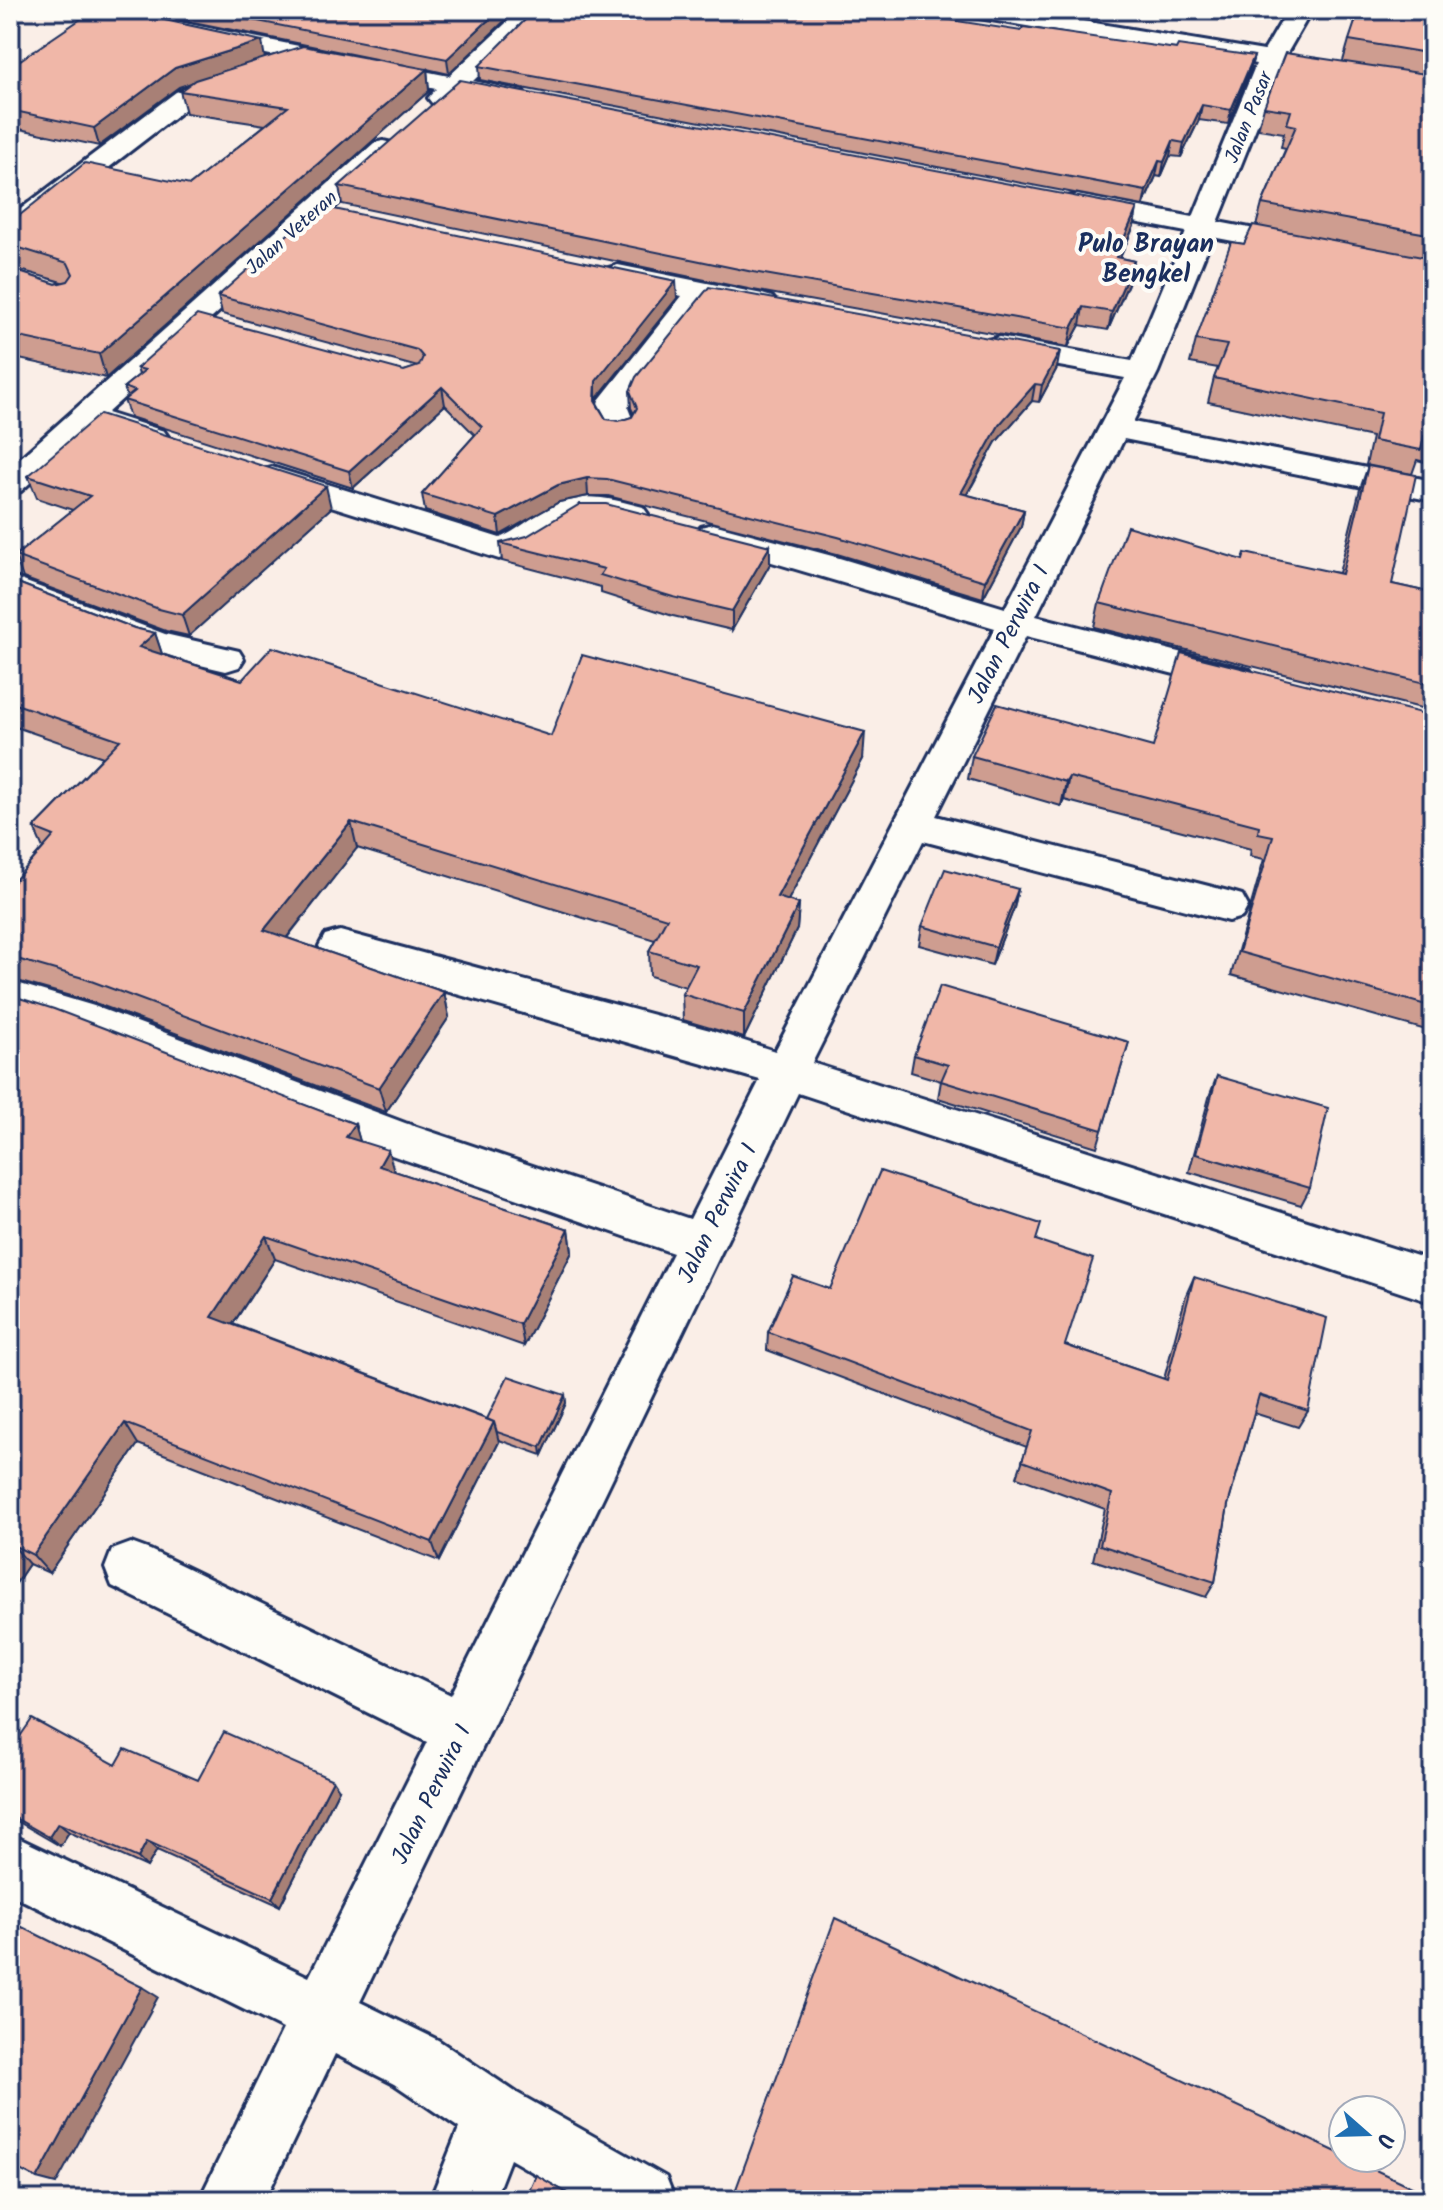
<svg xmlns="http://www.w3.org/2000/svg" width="1443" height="2210" viewBox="0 0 1443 2210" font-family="Kalam,sans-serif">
  <rect width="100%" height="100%" fill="#faeee7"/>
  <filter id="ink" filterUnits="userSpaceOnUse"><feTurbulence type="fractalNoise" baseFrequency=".0125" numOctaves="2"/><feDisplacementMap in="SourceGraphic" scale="16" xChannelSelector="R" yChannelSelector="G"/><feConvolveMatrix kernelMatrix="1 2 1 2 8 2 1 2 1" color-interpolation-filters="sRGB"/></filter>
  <g filter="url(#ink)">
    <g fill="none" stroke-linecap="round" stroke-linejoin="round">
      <defs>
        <g id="minor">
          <path d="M73 10H119L449 76 520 10H546L473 81 523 91 527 96 523 101 514 104 460 93C451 103 446 107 432 103L428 98 436 89 85 17 77 15Z"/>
          <path d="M961 10H1016L1264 51 1288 10H1312L1286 55 1295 57 1298 62 1295 67 1280 68 1218 222 1308 239 1318 241 1322 247 1318 253 1308 255 1212 237 1158 372 1133 422 1433 481V501L1124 439 1036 616 1250 670 1255 678 1250 686 1237 690 1026 636 936 816 1228 891 1242 895 1248 906 1242 917 1228 921 923 841 812 1063 1433 1261V1303L798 1093 360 2002 438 2040 517 2093 666 2177 675 2200H581L510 2159 494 2200H430L459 2128 394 2084 335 2054 265 2200H199L283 2029 10 1894V1834L309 1977 427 1742 112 1586 105 1568 112 1550 131 1543 150 1550 451 1695 673 1253 374 1149 67 1031 10 1013V981L94 1006 405 1123 690 1219 760 1080 340 961 325 957 319 946 325 935 340 931 710 1030 775 1051 995 628 701 541 696 534 701 527 713 524 836 557 1005 608 1125 378 999 355 988 352 984 346 988 340 999 337 1132 361 1186 232 1077 211 1067 209 1063 203 1067 197 1077 195 1193 217 1256 64 973 17 965 15Z"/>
          <path d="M239 70 248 72 251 77 248 82 194 102 20 236 10 238V217L176 92Z"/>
          <path d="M383 141 392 143 396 149 392 155 107 413 164 431 169 438 164 445 153 447 91 428 21 491 10 494V467L374 143Z"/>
          <path d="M618 265 762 294 772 297 777 303 772 309 762 312 708 301 634 393 628 408 635 426 630 433 619 435 608 433C600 422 595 413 599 400L682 296 608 280 604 274 608 268Z"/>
          <path d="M272 467 500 538C518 530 532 517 549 507 580 490 611 499 643 507L648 514 643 521 631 524 600 517H582L534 548 499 559 261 484 256 477 261 470Z"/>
          <path d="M10 576 165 634 239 651 244 659 239 667 226 671 144 652 10 599Z"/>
        </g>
      </defs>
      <use href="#minor" stroke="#1b2f5e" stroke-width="6"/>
      <use href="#minor" fill="#fdfcf7" fill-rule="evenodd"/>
    </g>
    <g fill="#ce9d90" stroke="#1b2f5e" stroke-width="2">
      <path d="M134 10H516L449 74 427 69 429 91 106 378 10 357V269L56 284 62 282 10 267V245L190 185 265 125 186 113 180 91 191 83 179 87 99 146 10 127V67L265 58 405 65Z"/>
      <path d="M1433 10V464L1417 460 1412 474 1366 465 1372 437 1208 402 1214 378 1218 368 1190 363 1196 340 1244 244 1256 226 1262 204 1286 148 1281 147 1284 133 1258 129 1264 107 1343 61 1349 40Z"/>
      <path d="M1021 31 1176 49 1254 56 1250 70 1228 124 1199 120 1181 157 1170 156 1161 177 1156 176 1143 206 480 80 479 66Z"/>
      <path d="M339 186 1137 208 1134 226 1120 258 1134 261 1130 279 1108 330 1080 325 1068 347 753 290 342 204Z"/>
      <path d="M218 296 677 298 597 398V403L606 419 619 421 632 417 634 414 631 408 630 391 1057 368 1039 402 1032 401 996 442 967 495 1024 510 1021 527 983 598 837 554 608 496H588L559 502 500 535 425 511 422 494 475 435 445 405 353 488 130 417 124 400 127 397 124 387 139 375 137 368 404 371 418 367 222 314Z"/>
      <path d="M1368 466 1392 584 1433 593V711L1094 627 1099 603 1243 560 1339 573 1360 489Z"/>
      <path d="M28 476 331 508 189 636 166 631 23 578 15 556 73 510 37 498Z"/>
      <path d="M500 543 770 546V564L732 630 673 616 601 593V587L502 561Z"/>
      <path d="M10 580 134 628 155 633 162 654 242 680 551 736 863 759 788 900 799 904 797 929 744 1038 683 1020 682 994 686 987 650 976 649 951 655 940 357 848 287 938 444 992 449 1017 386 1112 95 1003 10 979V886L43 848 34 828 103 757 10 725Z"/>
      <path d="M1433 716V1032L1231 975 1264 859 1250 856 1251 849 1064 800 1061 806 968 779 972 756 1153 747Z"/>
      <path d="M1018 889 1014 908 992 965 919 945 922 926Z"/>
      <path d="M10 995 355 1124 360 1142 394 1171 569 1229 572 1252 524 1346 275 1259 233 1324 487 1419 565 1395 566 1403 542 1455 499 1440V1442L439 1561 138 1444 49 1573 29 1564 10 1592Z"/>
      <path d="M1129 1042 1097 1147 938 1098 941 1081 911 1072 914 1055Z"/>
      <path d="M1217 1076 1310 1188 1301 1205 1189 1172 1210 1094Z"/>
      <path d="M1036 1240 1065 1345 1164 1379 1186 1295 1194 1277 1308 1411 1298 1427 1254 1413 1228 1505 1215 1582 1206 1597 1093 1560 1105 1509 1017 1477 1027 1447 767 1350 768 1332 830 1289Z"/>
      <path d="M10 1751 116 1765 198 1780 339 1789 280 1906 157 1850 147 1867 69 1832 60 1846 10 1817Z"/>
    </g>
    <g fill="#a88076" stroke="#1b2f5e" stroke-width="2">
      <path d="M499 10H516L449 74 447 59Z"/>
      <path d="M262 41 265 59 179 87 99 146 94 128 175 68Z"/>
      <path d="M1254 56 1250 70 1228 124 1231 110Z"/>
      <path d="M427 69 429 91 106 378 99 354Z"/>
      <path d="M1202 105 1199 120 1181 157 1184 143Z"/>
      <path d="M1173 141 1170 156 1161 177 1164 162Z"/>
      <path d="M1159 161 1156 176 1143 206 1146 191Z"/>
      <path d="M1137 208 1134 226 1112 275 1116 257Z"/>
      <path d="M1134 261 1130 279 1108 330 1112 312Z"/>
      <path d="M676 281 677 298 597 398 596 418V381Z"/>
      <path d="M1083 307 1080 325 1068 347 1072 328Z"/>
      <path d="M1060 351 1057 368 1039 402 1042 385Z"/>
      <path d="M1035 384 1032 401 996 442 958 510 961 493 999 425Z"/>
      <path d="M442 387 445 405 353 488 349 471Z"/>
      <path d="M587 478 588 496 559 502 500 535 498 517 558 485Z"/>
      <path d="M326 486 331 508 189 636 182 615Z"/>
      <path d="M1024 510 1021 527 983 598 985 581Z"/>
      <path d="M770 546V564L732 630V611Z"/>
      <path d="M155 633 164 660 139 647Z"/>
      <path d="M865 732 863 759 776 923 777 897Z"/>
      <path d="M1069 777 1064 800 1061 806 1066 782Z"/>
      <path d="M351 822 357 848 272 956 264 930Z"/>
      <path d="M1018 889 1014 908 992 965 996 947Z"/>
      <path d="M799 904 797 929 744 1038V1013Z"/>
      <path d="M444 992 449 1017 386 1112 379 1088Z"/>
      <path d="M355 1124 362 1148 346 1137Z"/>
      <path d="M388 1150 395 1174 379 1166Z"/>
      <path d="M569 1229 572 1252 524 1346 520 1324Z"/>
      <path d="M266 1236 275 1259 223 1339 212 1317Z"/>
      <path d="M565 1395 566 1403 542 1455 541 1447Z"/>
      <path d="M494 1422 499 1442 439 1561 432 1542Z"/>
      <path d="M125 1423 138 1444 49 1573 33 1555Z"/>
      <path d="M13 1545 29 1564 10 1592V1550Z"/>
      <path d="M333 1780 339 1789 280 1906 272 1898Z"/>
      <path d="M58 1823 69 1832 60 1846 49 1837Z"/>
      <path d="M147 1841 157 1850 147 1867 138 1858Z"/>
      <path d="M142 1987 158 1997 56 2184 37 2179Z"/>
    </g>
    <g fill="#f0b7a8" stroke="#1b2f5e" stroke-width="2">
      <path d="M94 10H118L262 41 175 68 94 128 10 110V67Z"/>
      <path d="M202 10H499L447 59Z"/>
      <path d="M535 10H887L1021 31 1023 27 1176 49 1178 45 1254 56 1231 110 1202 105 1184 143 1173 141 1164 162 1159 161 1146 191 479 66Z"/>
      <path d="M1359 10H1433V54L1349 40Z"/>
      <path d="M303 46 427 69 99 354 10 335V269L56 284 68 281 73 274 68 263 10 245V223L85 163 190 185 288 107 180 91 195 80Z"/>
      <path d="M1285 53 1433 75V235L1262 204 1296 126 1287 124 1291 111 1264 107Z"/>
      <path d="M460 80 1137 208 1116 257 1134 261 1112 312 1083 307 1072 328 753 272 339 186Z"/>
      <path d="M320 206 676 281 596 381 595 401 606 419 619 421 632 417 637 408 630 391 636 377 709 287 1060 351 1042 385 1035 384 999 425 961 493 1024 510 985 581 838 537 607 479 587 478 558 485 498 517 422 494 482 427 442 387 349 471 124 400 135 391 124 387 145 370 137 368 197 315 404 371 419 366 423 357 417 350 218 296Z"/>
      <path d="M1253 225 1433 259V438L1424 436 1421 450 1374 441 1380 413 1214 378 1227 345 1196 340 1231 242 1244 244Z"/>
      <path d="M100 414 326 486 182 615 159 609 15 556 90 496 28 476Z"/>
      <path d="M1368 466 1416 475 1392 584 1433 593V685L1099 603 1127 526 1243 560 1245 553 1342 574Z"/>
      <path d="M580 504H606L770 546 732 611 673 597 600 575 604 569 500 543 527 536Z"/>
      <path d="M10 580 134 628 155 633 139 647 242 680 272 647 551 736 582 655 865 732 777 897 799 904 744 1013 682 994 697 965 649 951 667 918 351 822 264 930 444 992 379 1088 83 978 10 957V886L54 836 34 828 120 740 10 702Z"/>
      <path d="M1181 653 1433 716V1007L1239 952 1273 836 1258 833 1259 826 1069 777 1066 782 972 756 997 704 1153 747Z"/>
      <path d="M945 869 1018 889 996 947 922 926Z"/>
      <path d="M940 986 1129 1042 1102 1130 941 1081 948 1065 914 1055Z"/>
      <path d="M10 995 54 1009 355 1124 346 1137 388 1150 379 1166 569 1229 520 1324 266 1236 212 1317 494 1422 432 1542 125 1423 33 1555 13 1545 10 1550Z"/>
      <path d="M1217 1076 1328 1108 1310 1188 1196 1154Z"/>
      <path d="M880 1171 1041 1224 1036 1240 1093 1259 1065 1345 1167 1380 1194 1277 1327 1318 1308 1411 1259 1395 1228 1505 1215 1582 1100 1545 1112 1494 1022 1461 1032 1431 768 1332 793 1276 830 1289Z"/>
      <path d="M508 1376 565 1395 541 1447 497 1432 494 1422 487 1419Z"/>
      <path d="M32 1719 116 1765 125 1749 198 1780 224 1732 333 1780 272 1898 147 1841 138 1858 58 1823 49 1837 10 1815V1751Z"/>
      <path d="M835 1918 1343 2155V2158H1350L1433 2197V2200H732Z"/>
      <path d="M10 1921 142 1987 37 2179 10 2165Z"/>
      <path d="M536 2175 574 2197H589L594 2200H525Z"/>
    </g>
  </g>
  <g text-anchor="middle" stroke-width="8" stroke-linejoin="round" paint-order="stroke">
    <g font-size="20" fill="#1b2f5e" stroke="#fdfcf7">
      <text transform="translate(1248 117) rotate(-68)" y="7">Jalan Pasar</text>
      <text transform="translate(291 232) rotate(-42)" y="7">Jalan Veteran</text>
    </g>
    <g font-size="24" fill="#1b2f5e" stroke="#fdfcf7">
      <text transform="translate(1008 634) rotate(-63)" y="8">Jalan Perwira I</text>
      <text transform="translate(717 1213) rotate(-64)" y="8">Jalan Perwira I</text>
      <text transform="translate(431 1794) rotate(-64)" y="8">Jalan Perwira I</text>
    </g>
    <g font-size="26" font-weight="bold" fill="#1b2f5e" stroke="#fdfcf7">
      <text x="1146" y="252">Pulo Brayan<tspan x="1146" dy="30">Bengkel</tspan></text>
    </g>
  </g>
  <rect width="1443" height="2210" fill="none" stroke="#fdfcf7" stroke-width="40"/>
  <rect x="20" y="20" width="1403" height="2170" fill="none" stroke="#1b2f5e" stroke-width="3" filter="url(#ink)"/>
  <g transform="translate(1367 2134) rotate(110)"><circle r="38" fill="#fdfcf7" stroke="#a3aaba" stroke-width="2"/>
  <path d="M0-6L14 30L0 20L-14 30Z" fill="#1f6fb2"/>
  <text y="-12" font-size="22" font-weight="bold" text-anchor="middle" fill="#1b2f5e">U</text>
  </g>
</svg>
